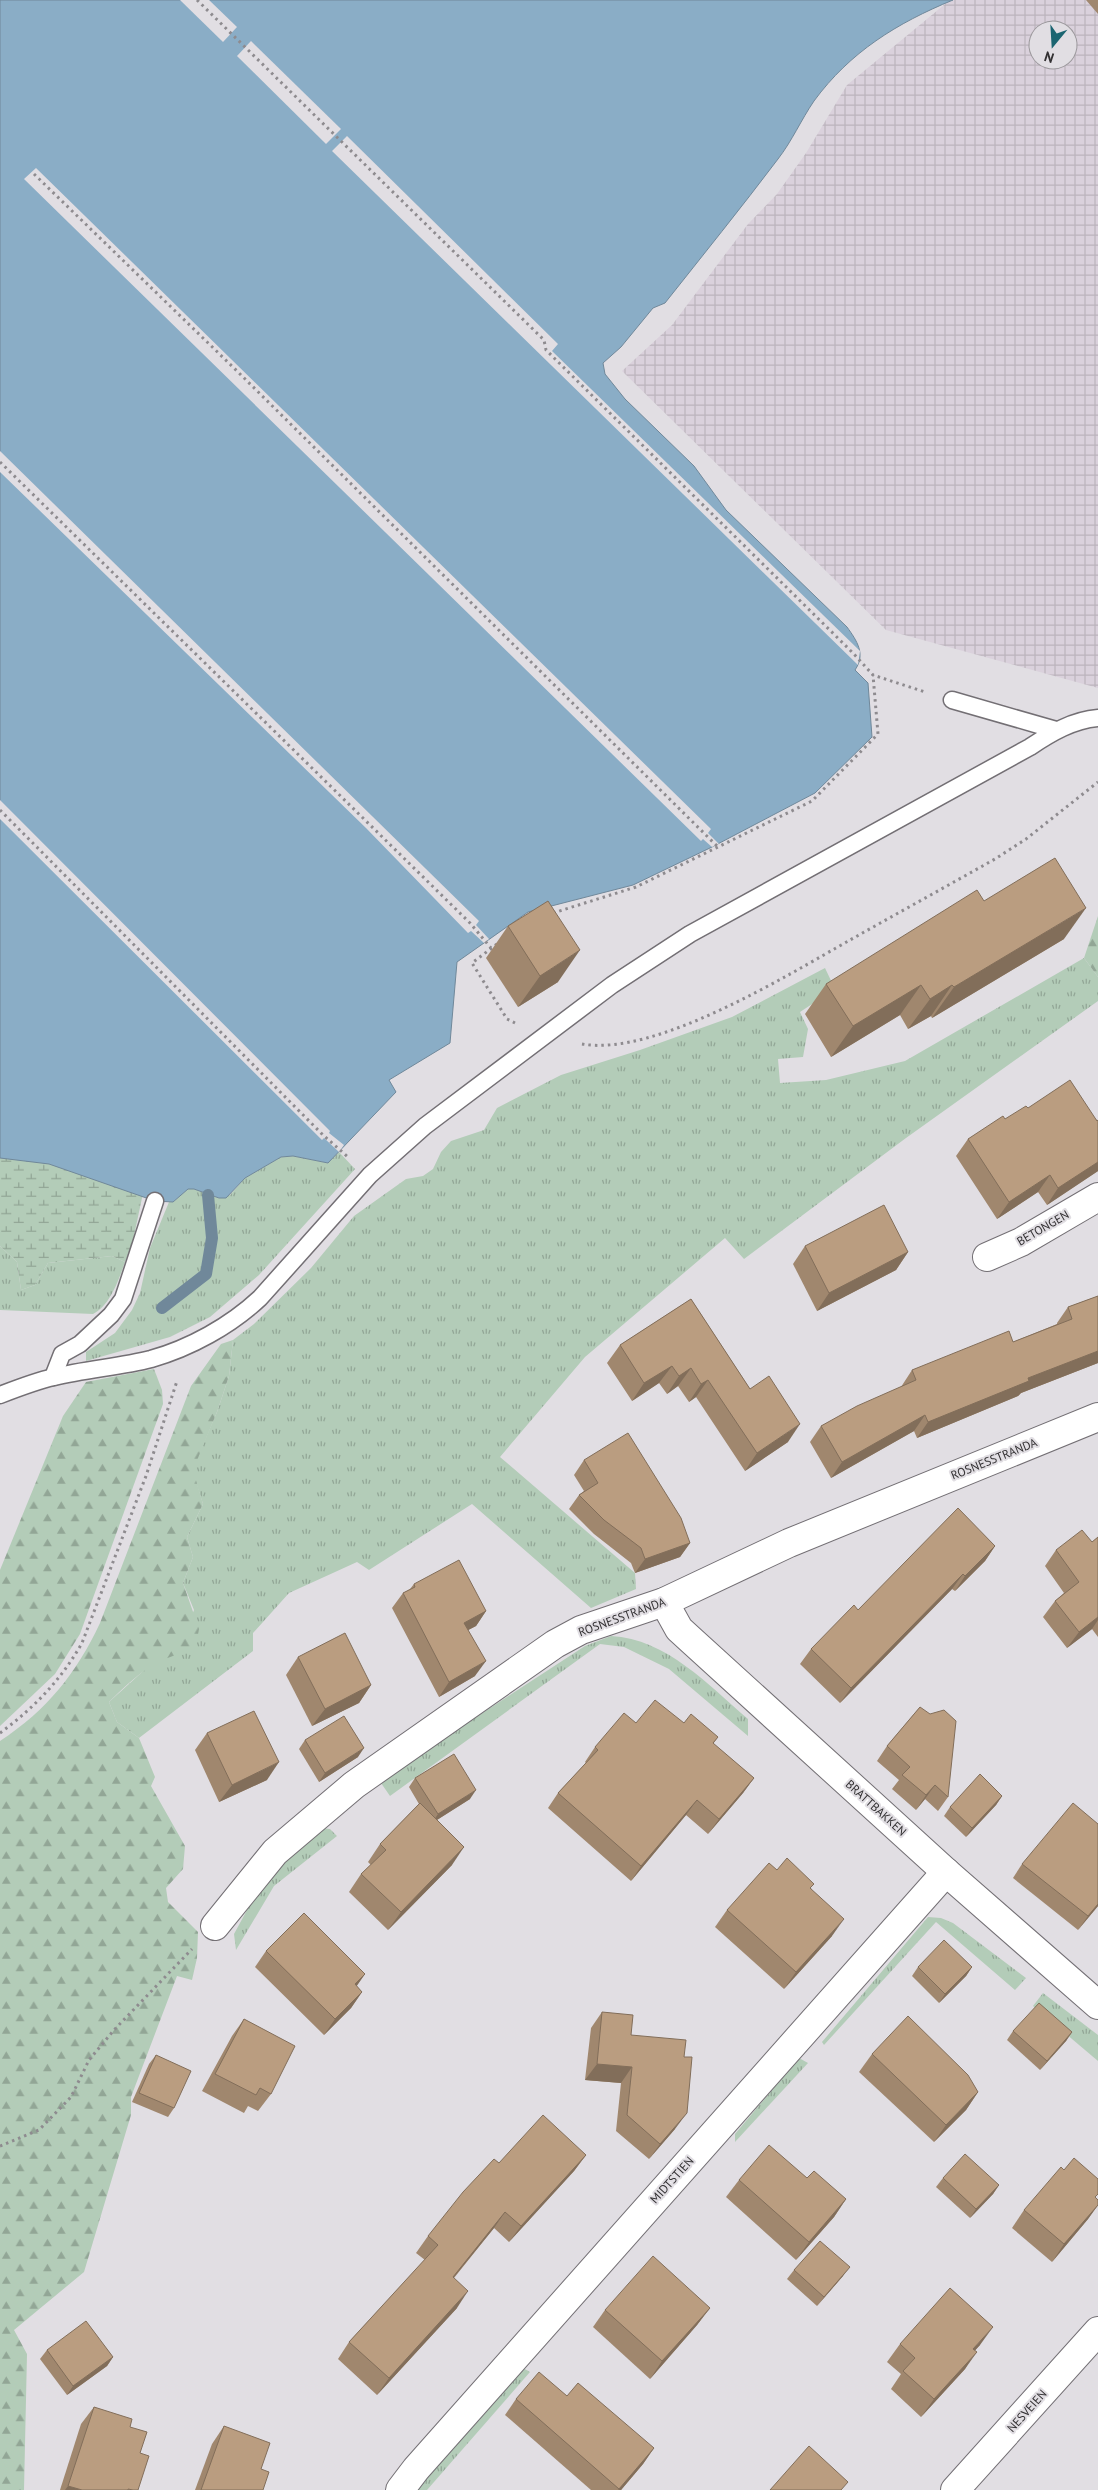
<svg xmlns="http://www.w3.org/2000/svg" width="1098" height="2490" viewBox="0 0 1098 2490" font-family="'PT Sans',sans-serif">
  <defs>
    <pattern id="industrial-grid" width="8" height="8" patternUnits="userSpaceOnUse" patternTransform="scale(1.25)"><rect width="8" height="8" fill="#dad1dc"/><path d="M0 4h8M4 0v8" fill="none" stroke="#bcb4bd"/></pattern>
    <pattern id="grass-tufts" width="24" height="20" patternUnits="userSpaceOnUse" patternTransform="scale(1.25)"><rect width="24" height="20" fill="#b3ccb8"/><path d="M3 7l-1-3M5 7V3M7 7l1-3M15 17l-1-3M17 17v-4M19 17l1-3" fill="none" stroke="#92a696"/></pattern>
    <pattern id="forest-firs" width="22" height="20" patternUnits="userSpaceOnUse" patternTransform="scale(1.25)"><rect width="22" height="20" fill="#b3ccb8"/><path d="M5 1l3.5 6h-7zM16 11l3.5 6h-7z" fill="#92a696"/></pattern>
    <pattern id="wetland-marsh" width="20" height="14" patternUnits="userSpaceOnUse" patternTransform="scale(1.25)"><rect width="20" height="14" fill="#b3ccb8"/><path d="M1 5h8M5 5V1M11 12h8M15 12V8" fill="none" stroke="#92a696"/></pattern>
  </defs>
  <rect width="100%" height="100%" fill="#e1dee3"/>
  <path fill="url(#industrial-grid)" fill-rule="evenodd" d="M950 0H1098V688L886 630 622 371 672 325 748 224 777 194 806 153 847 85ZM1038 30H1068V60H1038Z"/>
  <g fill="url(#grass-tufts)">
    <path d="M1084 958 1098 977V1001L906 1138 744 1259 725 1238 585 1357 500 1457 635 1573 636 1589 591 1608 472 1504 369 1570 357 1562 289 1593 253 1633V1651L139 1738 117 1722 109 1702 151 1664 177 1653 194 1610 183 1583 193 1557 187 1537 203 1504 192 1470 217 1412 229 1376 233 1340 254 1324 311 1268 354 1216 406 1179 423 1176 433 1169 441 1152 451 1141 484 1130 497 1108 561 1075 640 1050 732 1017 825 968 835 989 800 1012 808 1029 803 1057 778 1059 780 1083 826 1080 905 1061Z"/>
    <path d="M339 1152 355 1169 259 1275 210 1317 170 1337 86 1361V1352L115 1333 132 1310 140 1293 150 1248 169 1202H173L188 1189H194L219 1198 230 1195 245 1178 281 1157 293 1156 328 1163Z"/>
    <path d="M0 1246 17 1262 21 1290 35 1285 48 1263 112 1256 125 1262C119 1279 110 1306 93 1314L0 1310Z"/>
    <path d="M611 1636C667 1639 708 1685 748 1719V1736L669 1669 624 1647 600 1644 390 1796 381 1783 403 1765 585 1646Z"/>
    <path d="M321 1828 330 1829 337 1836 274 1886 236 1950 234 1934 259 1888 274 1870Z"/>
    <path d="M928 1917 941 1918 953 1923 1026 1978 1015 1990 936 1922 824 2045 822 2042Z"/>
    <path d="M1043 1993 1098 2035V2061L1033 2006Z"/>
    <path d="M799 2058 808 2063 735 2142V2134Z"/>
    <path d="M523 2368 530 2372 427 2490H416L457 2440Z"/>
  </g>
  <g fill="url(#forest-firs)">
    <path d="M1098 916V977L1084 958Z"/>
    <path d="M233 1340 229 1376 217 1412 193 1470 203 1504 187 1537 193 1557 183 1583 199 1629 195 1651C156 1656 136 1676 109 1702L117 1722 139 1738 155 1777 151 1786 185 1846 183 1869 166 1888 168 1902 198 1932 197 1958 192 1980 177 1976 131 2097V2115L84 2272 14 2330 27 2354 24 2490H0V1741C47 1710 76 1674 100 1623L191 1386 221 1344Z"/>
    <path d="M154 1369 162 1390 163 1404 80 1634 55 1674 0 1726V1570L63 1416 86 1382Z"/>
  </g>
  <path fill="url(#wetland-marsh)" d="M0 985 155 1174 142 1198 132 1245 125 1262 112 1256 48 1263 35 1285 21 1290 17 1262 0 1246Z"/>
  <path fill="#8aadc6" stroke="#70889a" d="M0 0H953C897 23 850 52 814 101 801 120 792 141 778 159 741 208 703 255 665 303L653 308 621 347 603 363 605 374 625 399 694 466 726 510 847 627C857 641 866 654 855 670L868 683 872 737 815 793 712 847 633 885 528 912 457 962 450 1043 389 1080 396 1092 328 1163 293 1156 281 1157 245 1178 226 1198H219L194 1189H188L173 1202 155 1201 49 1164 0 1158Z"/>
  <g fill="#e1dee3">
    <path d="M180 0H209L237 27 223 42Z"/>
    <path d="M251 41 341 129 326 144 237 56Z"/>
    <path d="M347 136 558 344 552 351 860 651 858 665 332 151Z"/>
    <path d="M36 168 711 829 708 833 719 844 712 847 703 839 701 841 24 179Z"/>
    <path d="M0 451 479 921 476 925 489 939 484 943 471 931 468 933 366 828 0 472Z"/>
    <path d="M0 800 330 1131 329 1133 344 1145 339 1152 324 1138 322 1140 0 819Z"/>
  </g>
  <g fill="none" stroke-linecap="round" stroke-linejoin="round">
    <path stroke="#70889a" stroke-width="12" d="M162 1308 206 1274 212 1238 208 1195"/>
    <defs>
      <g id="service">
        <path d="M952 700 1056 730"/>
        <path d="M53 1377 62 1354 80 1344 111 1315 123 1299 155 1201"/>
        <path d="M0 1395C18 1388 36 1381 54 1377 86 1369 120 1367 151 1359 190 1348 230 1326 260 1298L370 1175 425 1126 612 985 690 934 1030 747C1051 733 1073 720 1098 718"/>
      </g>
      <g id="minor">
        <path d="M987 1257 1021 1242 1098 1197"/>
        <path d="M664 1602 679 1629 691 1640 946 1872 1098 2005"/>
        <path d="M215 1926 275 1852 354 1785 555 1644 581 1630 664 1602 789 1543 1098 1417"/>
        <path d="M400 2490 416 2469 946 1872"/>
      </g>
      <path id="secondary" d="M955 2490 1098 2331"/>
    </defs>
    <use href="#service" stroke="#736f74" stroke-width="19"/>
    <use href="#minor" stroke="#736f74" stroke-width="30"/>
    <use href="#secondary" stroke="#736f74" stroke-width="30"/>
    <g stroke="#8e8b8f" stroke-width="3" stroke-dasharray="2.5 4" stroke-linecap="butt">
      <path d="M197 0 544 340 546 350 853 653 873 675 925 692"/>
      <path d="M34 174 237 371 719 848"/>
      <path d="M0 462 470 923 491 948"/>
      <path d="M0 810 323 1135 348 1157"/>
      <path d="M553 913 636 887 812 801 878 734 873 675"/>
      <path d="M497 944 472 963 507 1019 515 1023"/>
      <path d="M582 1044C655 1057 786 976 850 940 898 913 947 886 995 859L1026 839 1098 782"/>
      <path d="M0 1733C34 1708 61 1680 82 1643L146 1476 177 1381"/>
      <path d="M0 2146 39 2130 71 2097 89 2060 114 2030 192 1949"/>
    </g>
    <use href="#service" stroke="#fff" stroke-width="16"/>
    <use href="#minor" stroke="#fff" stroke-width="28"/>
    <use href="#secondary" stroke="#fff" stroke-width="28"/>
  </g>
  <g fill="#a0876e">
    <path d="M1086 0H1098V14Z"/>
    <path d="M984 901 1064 939 932 1018 931 1016 908 1029 900 1015 831 1057 805 1014 826 984Z"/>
    <path d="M508 926 558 982 518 1007 486 958Z"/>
    <path d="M1028 1108 1098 1120V1171L1047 1205 1038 1192 997 1219 956 1156 968 1139Z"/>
    <path d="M805 1246 908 1252 896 1270 817 1311 793 1264Z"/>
    <path d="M1098 1296V1363L1021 1393 1018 1396 917 1438 914 1431 831 1478 810 1442 821 1426 901 1387 912 1370 1013 1342 1057 1324V1323L1068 1307Z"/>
    <path d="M691 1299 750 1389 788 1442 745 1471 696 1397 689 1402 678 1386 667 1394 659 1383 632 1401 607 1363 620 1345Z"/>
    <path d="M584 1460 690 1543 680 1557 635 1573 631 1563 594 1534 569 1509 579 1495 584 1491 574 1475Z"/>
    <path d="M1098 1537V1637L1092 1629 1067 1648 1043 1617 1055 1601 1064 1593 1045 1566 1056 1550 1092 1542Z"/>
    <path d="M995 1546 985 1561 955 1591 952 1589 840 1703 800 1664 811 1649 858 1610Z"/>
    <path d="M414 1584 486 1611 476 1626 468 1630 475 1676 439 1697 392 1608 403 1593 410 1589Z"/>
    <path d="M298 1657 371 1685 359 1703 312 1726 286 1675Z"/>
    <path d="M920 1707 948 1797 938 1811 925 1799 916 1810 892 1789 899 1780 877 1761 887 1746Z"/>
    <path d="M636 1723H684L718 1737 713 1744 754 1778 743 1793 708 1834 686 1815 631 1881 548 1808 558 1793 586 1763 585 1762 595 1747Z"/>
    <path d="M207 1733 267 1780 219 1802 195 1750Z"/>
    <path d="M305 1740 358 1757 319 1782 299 1749Z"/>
    <path d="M415 1778 470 1799 437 1820 452 1865 388 1930 349 1892 361 1874 371 1865 368 1862 380 1844 419 1804 409 1787Z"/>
    <path d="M1002 1796 996 1805 966 1837 944 1816 950 1807Z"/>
    <path d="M1098 1824V1906L1078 1930 1013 1878 1022 1864Z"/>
    <path d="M777 1870 811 1888 832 1936 784 1989 715 1927 727 1910Z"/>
    <path d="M266 1951 365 1974 356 1986 362 1992 351 2008 324 2035 255 1967Z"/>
    <path d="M918 1967H972L966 1976 939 2003 912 1976Z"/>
    <path d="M602 2012 631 2035 675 2129 649 2159 616 2131 621 2083 585 2080 591 2028Z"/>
    <path d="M244 2019 271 2094 258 2111 248 2106 244 2113 202 2091 232 2036Z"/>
    <path d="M1013 2031 1072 2032 1066 2041 1040 2070 1007 2040Z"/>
    <path d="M872 2054 978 2092 966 2110 934 2142 859 2072Z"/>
    <path d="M156 2055 174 2108 168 2117 132 2102 149 2064Z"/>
    <path d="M586 2155 574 2171 509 2242 494 2228 454 2278 457 2308 377 2395 338 2359 349 2342 425 2260 416 2253 428 2236Z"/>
    <path d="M807 2178 846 2199 834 2217 796 2260 726 2197 739 2180Z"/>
    <path d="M943 2178 999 2185 993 2194 970 2218 936 2187Z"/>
    <path d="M1096 2198 1098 2200V2205L1088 2219 1052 2262 1012 2228 1024 2210Z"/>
    <path d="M794 2270 843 2276 817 2306 787 2279Z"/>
    <path d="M710 2308 697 2325 650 2379 593 2327 605 2310Z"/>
    <path d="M900 2344 980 2345 975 2350 965 2369 921 2417 891 2389 901 2374 887 2362Z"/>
    <path d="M47 2350 113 2357 107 2366 67 2395 40 2359Z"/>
    <path d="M567 2396 654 2448 643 2464 621 2490H591L505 2415 516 2399Z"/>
    <path d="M94 2407 130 2427 140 2453 138 2490H60L81 2424Z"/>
    <path d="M224 2426 261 2469 263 2490H195L212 2444Z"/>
  </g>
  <g fill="#826e5a">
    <path d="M1086 908 1064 939 932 1018 954 987Z"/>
    <path d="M580 950 558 982 518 1007 540 976Z"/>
    <path d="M921 985 900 1015 831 1057 853 1026Z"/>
    <path d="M952 985 931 1016 908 1029 930 999Z"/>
    <path d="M1098 1162V1171L1047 1205 1058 1188Z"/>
    <path d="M1050 1175 1038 1192 997 1219 1009 1202Z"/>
    <path d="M908 1252 896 1270 817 1311 829 1293Z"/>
    <path d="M1098 1351V1363L1021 1393 1018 1396 917 1438 928 1422 1028 1378Z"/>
    <path d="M672 1366 659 1383 632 1401 644 1383Z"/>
    <path d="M691 1368 678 1386 667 1394 679 1376Z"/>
    <path d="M708 1380 696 1397 689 1402 701 1384Z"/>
    <path d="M925 1415 914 1431 831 1478 842 1462Z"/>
    <path d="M800 1424 788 1442 745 1471 757 1453Z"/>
    <path d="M690 1543 680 1557 635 1573 645 1559Z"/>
    <path d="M995 1546 985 1561 955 1591 965 1576Z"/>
    <path d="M963 1574 952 1589 840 1703 851 1688Z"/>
    <path d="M486 1611 476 1626 453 1638 464 1623Z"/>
    <path d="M1098 1617V1620L1092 1629 1067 1648 1079 1632Z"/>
    <path d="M486 1661 475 1676 439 1697 449 1682Z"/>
    <path d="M371 1685 359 1703 312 1726 325 1709Z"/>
    <path d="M364 1748 358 1757 319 1782 325 1773Z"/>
    <path d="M279 1762 267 1780 219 1802 232 1785Z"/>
    <path d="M754 1778 743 1793 708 1834 719 1819Z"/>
    <path d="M935 1785 925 1799 916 1810 926 1795Z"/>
    <path d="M476 1790 470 1799 432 1823 438 1814Z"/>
    <path d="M1002 1796 996 1805 966 1837 972 1828Z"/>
    <path d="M697 1800 686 1815 631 1881 641 1866Z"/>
    <path d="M464 1847 452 1865 388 1930 401 1912Z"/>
    <path d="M1098 1904V1906L1078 1930 1088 1916Z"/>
    <path d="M844 1919 832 1936 784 1989 796 1972Z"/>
    <path d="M972 1967 966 1976 939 2003 945 1994Z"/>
    <path d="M365 1974 354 1990 355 1984Z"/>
    <path d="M362 1992 351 2008 324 2035 335 2019Z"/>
    <path d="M1072 2032 1066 2041 1040 2070 1047 2061Z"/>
    <path d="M597 2064 632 2067 621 2083 585 2080Z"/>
    <path d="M978 2092 966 2110 934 2142 946 2125Z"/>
    <path d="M687 2113 675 2129 649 2159 660 2144Z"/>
    <path d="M586 2155 574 2171 509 2242 521 2226Z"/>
    <path d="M999 2185 993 2194 970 2218 976 2209Z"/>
    <path d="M846 2199 834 2217 796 2260 809 2242Z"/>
    <path d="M1098 2205 1088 2219 1052 2262 1064 2244Z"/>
    <path d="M505 2212 494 2228 441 2293 453 2277Z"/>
    <path d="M850 2267 843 2276 817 2306 824 2297Z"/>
    <path d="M468 2291 457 2308 377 2395 389 2378Z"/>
    <path d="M710 2308 697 2325 650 2379 662 2361Z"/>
    <path d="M993 2327 980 2345 961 2366 973 2349Z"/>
    <path d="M977 2352 965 2369 921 2417 934 2399Z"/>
    <path d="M113 2357 107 2366 67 2395 73 2386Z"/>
    <path d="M654 2448 643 2464 621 2490H618Z"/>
    <path d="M68 2486 82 2490H65Z"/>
  </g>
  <g fill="#ba9d80" stroke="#826e5a">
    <path d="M1055 858 1086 908 954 987 952 985 930 999 921 985 853 1026 826 984 977 890 984 901Z"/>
    <path d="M548 901 580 950 540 976 508 926Z"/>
    <path d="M1070 1080 1097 1121 1098 1120V1162L1058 1188 1050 1175 1009 1202 968 1139 1003 1116 1005 1119 1026 1106 1028 1108Z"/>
    <path d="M884 1205 908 1252 829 1293 805 1246Z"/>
    <path d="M1098 1296V1351L1028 1378 1029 1381 928 1422 925 1415 842 1462 821 1426 857 1406 916 1380 912 1370 1009 1331 1013 1342 1072 1319 1068 1307Z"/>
    <path d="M691 1299 750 1389 769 1376 800 1424 757 1453 708 1380 701 1384 691 1368 679 1376 672 1366 644 1383 620 1345Z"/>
    <path d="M628 1433 681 1518 690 1543 645 1559 641 1548 604 1520 579 1495 598 1483 584 1460Z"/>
    <path d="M958 1508 995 1546 965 1576 963 1574 851 1688 811 1649 854 1605 858 1610Z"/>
    <path d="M1082 1530 1092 1542 1098 1537V1617L1079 1632 1055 1601 1079 1582 1056 1550Z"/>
    <path d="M459 1560 486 1611 464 1623 486 1661 449 1682 403 1593 415 1587 414 1584Z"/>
    <path d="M345 1633 371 1685 325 1709 298 1657Z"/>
    <path d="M655 1700 684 1723 691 1714 718 1737 713 1743 754 1778 719 1819 697 1800 641 1866 558 1793 598 1750 595 1747 624 1713 636 1723Z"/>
    <path d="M920 1707 930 1714 944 1710 956 1721 948 1797 935 1785 926 1795 902 1775 910 1767 887 1746Z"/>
    <path d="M254 1711 279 1762 232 1785 207 1733Z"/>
    <path d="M344 1716 364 1748 325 1773 305 1740Z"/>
    <path d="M454 1754 476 1790 438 1814 415 1778Z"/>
    <path d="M980 1774 1002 1796 972 1828 950 1807Z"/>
    <path d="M420 1803 464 1847 401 1912 361 1874 386 1850 380 1844Z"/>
    <path d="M1073 1803 1098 1824V1904L1088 1916 1022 1864Z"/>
    <path d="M787 1858 814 1884 810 1888 844 1919 796 1972 727 1910 769 1863 777 1870Z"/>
    <path d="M304 1913 365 1974 355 1984 362 1992 335 2019 266 1951Z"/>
    <path d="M944 1940 972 1967 945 1994 918 1967Z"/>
    <path d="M1039 2003 1072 2032 1047 2061 1013 2031Z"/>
    <path d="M602 2012 633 2015 631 2035 686 2040 684 2057H692L687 2113 660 2144 627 2115 632 2067 597 2064Z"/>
    <path d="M908 2016 968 2075 978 2092 946 2125 872 2054Z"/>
    <path d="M244 2019 295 2046 271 2094 260 2088 256 2095 215 2074Z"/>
    <path d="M156 2055 191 2071 174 2108 139 2093Z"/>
    <path d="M543 2115 586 2155 521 2226 505 2212 453 2277 468 2291 389 2378 349 2342 438 2245 428 2236 463 2192 494 2159 499 2163Z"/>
    <path d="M769 2145 807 2178 814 2171 846 2199 809 2242 739 2180Z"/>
    <path d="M965 2154 999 2185 976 2209 943 2178Z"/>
    <path d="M1074 2158 1098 2179V2194L1095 2197 1098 2200V2205L1064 2244 1024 2210 1061 2167 1064 2170Z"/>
    <path d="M820 2241 850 2267 824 2297 794 2270Z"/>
    <path d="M653 2256 710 2308 662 2361 605 2310Z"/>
    <path d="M950 2288 993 2327 973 2349 977 2352 934 2399 903 2371 915 2358 900 2344Z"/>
    <path d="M86 2321 113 2357 73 2386 47 2350Z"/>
    <path d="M539 2372 567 2396 578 2383 654 2448 619 2489 516 2399Z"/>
    <path d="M94 2407 132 2419 130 2427 147 2432 140 2453 149 2456 138 2490H133L128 2489V2490H82L68 2486Z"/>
    <path d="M224 2426 270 2443 261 2469 269 2472 263 2490H201Z"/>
    <path d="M809 2446 848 2482 841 2490H770Z"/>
  </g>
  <g text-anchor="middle" stroke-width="4" stroke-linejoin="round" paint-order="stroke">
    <g font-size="12" fill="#323032" stroke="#e1dee3">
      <text transform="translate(1043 1228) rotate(-30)" y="4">BETONGEN</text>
      <text transform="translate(994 1459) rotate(-22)" y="4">ROSNESSTRANDA</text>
      <text transform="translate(622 1617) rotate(-20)" y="4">ROSNESSTRANDA</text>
      <text transform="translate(876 1808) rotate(42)" y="4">BRATTBAKKEN</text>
      <text transform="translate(672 2180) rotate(-48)" y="4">MIDTSTIEN</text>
      <text transform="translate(1027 2411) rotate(-48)" y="4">NESVEIEN</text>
    </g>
  </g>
  <g transform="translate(1053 45) rotate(198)"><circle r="24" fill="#e1dee3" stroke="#9b989c"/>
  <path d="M0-4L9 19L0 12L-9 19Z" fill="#1b6571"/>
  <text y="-8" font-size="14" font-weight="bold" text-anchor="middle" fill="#323032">N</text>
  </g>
</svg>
